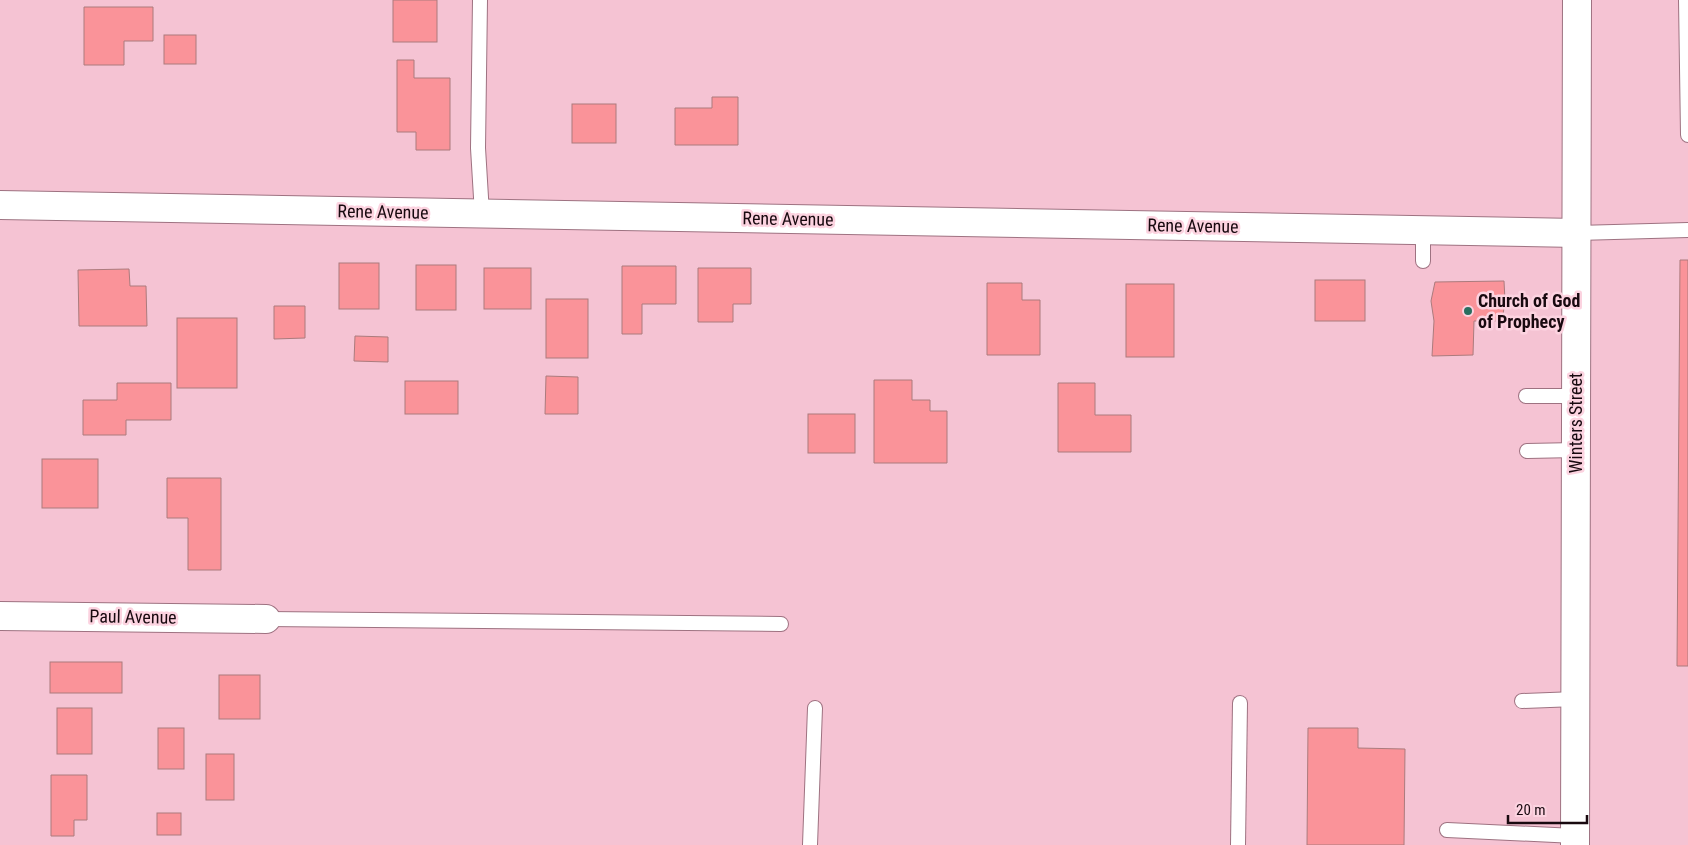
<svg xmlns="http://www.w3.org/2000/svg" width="1688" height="845" viewBox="0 0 1688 845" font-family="'Roboto Condensed',sans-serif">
  <rect width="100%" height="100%" fill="#f5c3d3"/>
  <g fill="#fa9399" stroke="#ab7b7d">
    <rect x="393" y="0" width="44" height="42"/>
    <path d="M84 7H153V41H124V65H84Z"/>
    <rect x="164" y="35" width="32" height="29"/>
    <path d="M397 60H414V78H450V150H416V132H397Z"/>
    <path d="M712 97H738V145H675V108H712Z"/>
    <rect x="572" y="104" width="44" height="39"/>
    <path d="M1680 260H1688V666H1677Z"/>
    <rect x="339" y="263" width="40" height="46"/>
    <rect x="416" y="265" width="40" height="45"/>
    <path d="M622 266H676V304H642V334H622Z"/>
    <rect x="484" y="268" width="47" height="41"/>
    <path d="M698 268H751V304H733V322H698Z"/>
    <path d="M129 269 130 286H146L147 326H79L78 270Z"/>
    <rect x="1315" y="280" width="50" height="41"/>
    <path d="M1504 281 1505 301 1502 321H1474L1473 355 1432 356 1434 321 1431 301 1435 282Z"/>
    <path d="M987 283H1022V300H1040V355H987Z"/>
    <rect x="1126" y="284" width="48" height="73"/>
    <rect x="546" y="299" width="42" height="59"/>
    <path d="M274 306H305V338L274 339Z"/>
    <rect x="177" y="318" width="60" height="70"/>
    <path d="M355 336 388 337V362L354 361Z"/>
    <path d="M546 376 578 377V414H545Z"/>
    <path d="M874 380H912V400H930V411H947V463H874Z"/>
    <rect x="405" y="381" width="53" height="33"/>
    <path d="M117 383H171V420H126V435H83V400H117Z"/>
    <path d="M1058 383H1095V415H1131V452H1058Z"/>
    <rect x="808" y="414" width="47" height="39"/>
    <rect x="42" y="459" width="56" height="49"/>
    <path d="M167 478H221V570H188V518H167Z"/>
    <rect x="50" y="662" width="72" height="31"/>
    <rect x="219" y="675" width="41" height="44"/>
    <rect x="57" y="708" width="35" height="46"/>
    <rect x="158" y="728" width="26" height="41"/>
    <path d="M1308 728H1358V748L1405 749 1404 845H1307Z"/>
    <rect x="206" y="754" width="28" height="46"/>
    <path d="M51 775H87V820H74V836H51Z"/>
    <rect x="157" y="813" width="24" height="22"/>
  </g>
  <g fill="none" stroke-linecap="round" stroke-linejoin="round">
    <defs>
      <g id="lane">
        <path d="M480 0 478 148 482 214"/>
        <path d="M1686 0 1688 135"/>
        <path d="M1423 230V261"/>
        <path d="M1577 233 1688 230"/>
        <path d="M1526 396H1576"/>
        <path d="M1527 451 1576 450"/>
        <path d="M266 619 781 624"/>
        <path d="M1522 701 1576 699"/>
        <path d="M1447 830 1575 836"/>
        <path d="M810 845 815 708"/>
        <path d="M1238 845 1240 703"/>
      </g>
      <g id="street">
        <path d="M0 205 1577 233"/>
        <path d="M0 616 266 619"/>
      </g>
      <path id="secondary" d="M1575 845 1577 0"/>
    </defs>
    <use href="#lane" stroke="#9e7281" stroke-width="16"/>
    <use href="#street" stroke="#9e7281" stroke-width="30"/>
    <use href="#secondary" stroke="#9e7281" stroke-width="30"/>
    <use href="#lane" stroke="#fff" stroke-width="14"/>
    <use href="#street" stroke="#fff" stroke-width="28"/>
    <use href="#secondary" stroke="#fff" stroke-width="28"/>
  </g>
  <circle fill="#2a6e5f" stroke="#fcd3e0" stroke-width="2" cx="1468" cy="311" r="5"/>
  <g text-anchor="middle" stroke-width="5" stroke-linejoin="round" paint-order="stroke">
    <g font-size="18" fill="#18090f" stroke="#fcd3e0">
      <text transform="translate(383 212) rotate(1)" y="6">Rene Avenue</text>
      <text transform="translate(788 219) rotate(1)" y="6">Rene Avenue</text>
      <text transform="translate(1193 226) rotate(1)" y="6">Rene Avenue</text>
      <text transform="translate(1576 423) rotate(-90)" y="6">Winters Street</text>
      <text transform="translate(133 617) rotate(1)" y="6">Paul Avenue</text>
    </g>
    <g font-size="18" font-weight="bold" fill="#18090f" stroke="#fcd3e0" text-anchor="start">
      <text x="1478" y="307">Church of God<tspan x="1478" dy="21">of Prophecy</tspan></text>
    </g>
  </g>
  <path d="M1508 815v8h79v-8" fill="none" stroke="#18090f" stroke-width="2.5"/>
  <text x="1516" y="815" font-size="15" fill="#18090f" stroke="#fcd3e0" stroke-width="4" paint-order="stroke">20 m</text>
</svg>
